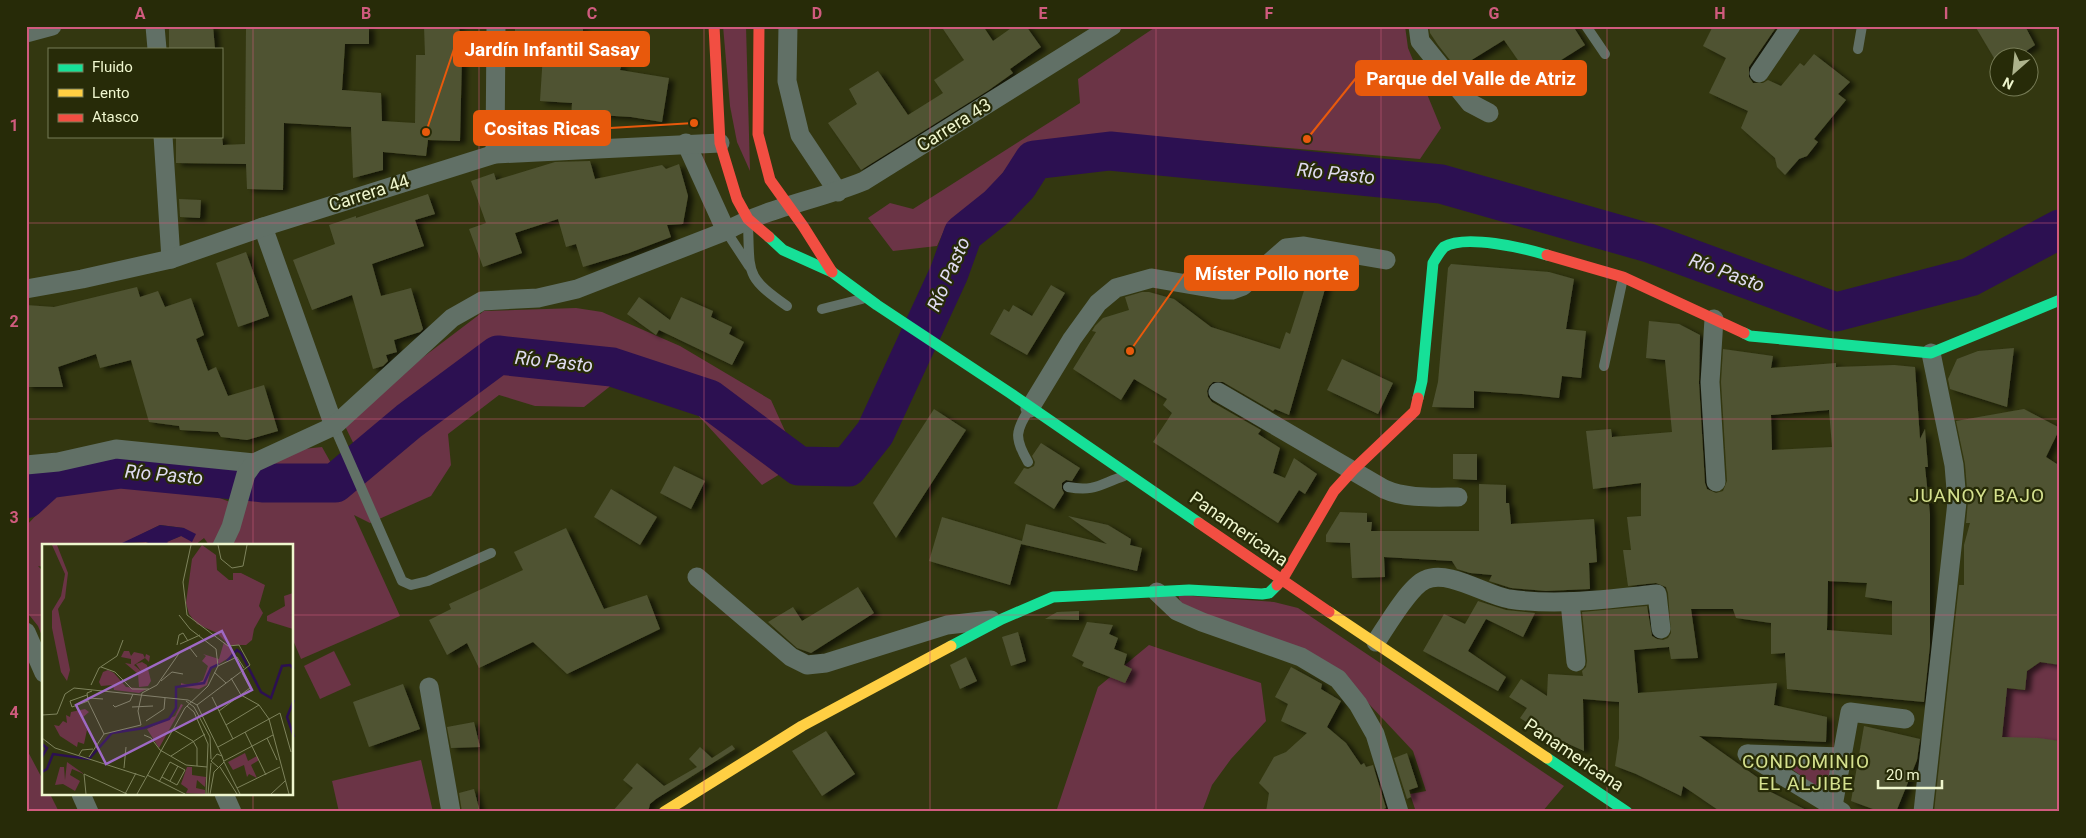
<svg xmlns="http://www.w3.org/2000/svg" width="2086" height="838" viewBox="0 0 2086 838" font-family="Roboto,sans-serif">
  <defs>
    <filter id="shadow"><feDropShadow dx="5.5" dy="3" stdDeviation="2.5" flood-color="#0009"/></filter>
  </defs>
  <rect width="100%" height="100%" fill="#333710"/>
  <g fill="#6b3446">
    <path d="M723 26H746L750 171 737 142 730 106Z"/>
    <path d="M1157 26H1405L1408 48 1441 128 1420 159 1106 133 1025 145 982 199 946 226 937 246 893 251 868 218 890 203 913 209 1080 103 1078 79Z"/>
    <path d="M576 308 602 312 680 346 771 400 790 442 780 474 762 485 695 412 662 397 613 384 584 407 535 406 499 395 448 434 451 465 431 496 370 523 354 515 400 616 301 659 293 640 292 546 209 545 204 538 195 545H170L166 542 181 536 184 528 160 525 124 543 146 542 154 545 44 546V567L38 566 44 572V641L38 626 26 611V526L59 491 84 483 127 480 197 489 240 506 251 468 294 450 322 447 336 472 361 459 344 424 389 383 484 311Z"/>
    <path d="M1178 595 1274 602 1298 608 1564 786 1542 812H1416L1410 794 1426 791 1413 751 1353 687 1183 609Z"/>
    <path d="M1149 645 1261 683 1266 721 1231 759 1212 785 1202 812H1056L1098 687Z"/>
    <path d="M334 651 351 685 320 699 304 666Z"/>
    <path d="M2040 662 2060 665V741L2002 738V731L1974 685 2024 690 2027 671Z"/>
    <path d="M26 748 44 782V794H50L59 812H26Z"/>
    <path d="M1795 759 1837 761 1831 797 1793 770Z"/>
    <path d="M421 760 433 812H339L332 781Z"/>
  </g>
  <path fill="#2c1051" d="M160 525 184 528 196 534 192 542 181 536 167 542 170 545H154L146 542 122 543Z"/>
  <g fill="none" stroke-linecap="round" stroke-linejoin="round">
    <path stroke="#2c1051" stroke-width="39" d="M26 499 48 479 121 469 264 483H335L409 421 498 355 612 367 709 399 799 466 848 467 875 433 949 273 963 234 998 206 1018 185 1034 160 1110 151 1441 184 1649 243 1836 312 1970 277 2060 229"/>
  </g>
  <g fill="#4f5332" fill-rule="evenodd" filter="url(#shadow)">
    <path d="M169 26H213L215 49H169Z"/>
    <path d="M246 26H369V44H345L342 90 381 93 382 121 415 123 416 55H425L424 26H459L462 56 460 141 428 140 426 156 383 152V170L353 178 351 127 284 123 283 190 247 189 246 164 176 163V136H222L223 145 245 144Z"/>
    <path d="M941 26H983L993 41 1014 26H1026L1041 47 1010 69 1013 73 989 90 861 170 828 123 857 104 849 89 878 71 908 115 943 93 934 80 964 60Z"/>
    <path d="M1429 26H1573L1585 45 1531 79 1504 40 1457 69 1438 45 1430 33Z"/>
    <path d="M1713 26H1777L1749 67V77L1753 83H1763L1768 80 1781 86 1800 63 1804 66 1814 54 1850 82 1838 94 1846 100 1814 139 1818 142 1807 156 1799 159 1785 175 1777 167 1775 158 1741 128 1748 111 1709 93 1726 58 1703 46Z"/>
    <path d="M1975 26H2025L2035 45 2016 58H1994Z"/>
    <path d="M515 27H583V62L622 64 620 70 669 78 662 122 631 117 598 115 597 121 571 120 572 103 540 101 543 54H515Z"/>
    <path d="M590 161 595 179 662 165 666 169 679 164 688 196 683 224 667 225 671 237 629 253 583 267 576 244 566 247 558 219 515 233 522 253 483 267 469 229 486 223 471 181 494 173 496 180 555 162Z"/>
    <path d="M428 194 435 214 415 220 424 246 372 264 381 296 411 288 423 329 420 332 394 340 397 352 386 355 388 361 383 366 373 369 352 295 312 310 293 260 335 244 329 225 356 216V218Z"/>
    <path d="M179 199 201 200 200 218 180 217Z"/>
    <path d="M246 252 269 316 238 327 216 263Z"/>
    <path d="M1451 264 1549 272 1574 279 1566 329 1586 331 1581 378 1562 376 1559 398 1522 394 1474 391V408L1432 407 1438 382 1448 268Z"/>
    <path d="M1311 269 1329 275 1289 415 1275 409 1273 411 1223 382H1213L1209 386 1207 391 1208 397 1212 402 1261 430 1258 434 1280 448 1273 473 1285 478 1294 458 1317 474 1305 494 1299 490 1278 523 1153 442 1172 413 1163 405 1167 399 1134 379 1121 400 1073 369 1096 332 1092 331 1095 326 1103 318 1129 310 1125 297 1142 292H1149L1174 299 1211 327 1280 349 1286 332 1290 334Z"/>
    <path d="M1051 285 1065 293 1027 355 990 334 1004 309 1009 312 1013 305 1032 316Z"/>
    <path d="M137 287 140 297 158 291 165 307 191 298 204 335 196 339 208 371 216 367 228 396 264 385 278 431 247 440 221 437 218 432 180 430 179 426 149 422 131 360 100 368 96 354 58 367 63 387H26V305L54 307Z"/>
    <path d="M639 297 670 320 681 297 713 311 711 317 732 327 729 334 744 342 732 365 659 330 656 335 627 314Z"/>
    <path d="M1649 321 1679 324 1700 335 1699 383 1705 483 1707 489 1716 493 1723 491 1727 481 1721 382 1723 349 1773 356 1771 368 1836 363V367L1894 365 1915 367 1920 439 1925 429 1928 467H1925L1930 514V645L1924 702 1787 689 1785 653 1771 654V623L1736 618 1733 609H1691L1698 658 1671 659 1669 647 1634 650 1638 693 1777 683 1774 705 1827 717 1826 742 1699 736 1771 787 1769 791 1810 812H1721L1683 786 1681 796 1636 774 1615 766 1619 738V702L1583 699 1584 751 1553 737 1552 739 1520 718 1527 708 1509 697 1521 679 1547 696 1548 674 1583 676 1582 671 1586 667 1587 661 1582 612 1647 606 1652 636 1657 639 1663 640 1668 638 1671 633 1668 593 1666 587 1656 583 1628 586 1623 550H1631L1627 517 1641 516V483L1593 489 1586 431 1611 429 1612 437 1672 432 1665 360 1646 358ZM1829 410 1832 447 1772 450 1771 415ZM1828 581 1867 583 1865 597 1892 601V635L1827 630Z"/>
    <path d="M2014 348 2007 407 1950 389 1948 379 1957 359 1978 351Z"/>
    <path d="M1342 359 1393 383 1378 414 1327 390Z"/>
    <path d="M934 409 966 430 896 538 873 503Z"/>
    <path d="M2024 409 2060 428 2046 457 2060 466V665L2040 662 2027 671 2025 690 2007 688 2002 737 2038 738 2060 741V812H1934L1959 585H1964V545L1970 523H1966L1968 501 1965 464 1956 421Z"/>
    <path d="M1041 443 1080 468 1072 481 1066 480 1062 483V489L1064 493 1054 509 1014 483 1024 468 1028 469 1034 466 1035 462 1032 456Z"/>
    <path d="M1453 454H1477V480L1453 479Z"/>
    <path d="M674 466 705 481 691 509 660 493Z"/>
    <path d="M1479 484 1506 485V503H1509L1511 524 1594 519 1597 562 1589 563 1590 589 1546 591 1511 588 1489 581 1492 575 1470 573 1457 569 1452 561 1384 557 1385 577 1352 578 1350 543 1326 542V535L1340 512 1367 513V522H1372L1371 531H1479Z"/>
    <path d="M611 489 657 517 640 545 594 517Z"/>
    <path d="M1068 516 1108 525 1131 539 1130 545 1142 548 1137 571 1021 544 1010 585 929 561 942 517 1022 541 1026 524 1107 544Z"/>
    <path d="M566 528 604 609 647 595 660 629 567 674 533 642 479 668 467 643 447 655 429 620 451 609 449 604 523 570 514 552Z"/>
    <path d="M858 587 874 613 811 653 797 648 768 622 793 607 802 621Z"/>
    <path d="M1478 601 1506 610 1535 613 1523 637 1486 619 1468 651 1506 677 1498 691 1423 651 1444 614 1465 624Z"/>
    <path d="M1079 611V620L1045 619 1057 612Z"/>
    <path d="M1087 622 1113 625 1109 634 1118 638 1114 649 1127 654 1124 665 1132 669 1125 683 1082 666 1084 662 1072 656Z"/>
    <path d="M1018 632 1026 661 1011 666 1002 637Z"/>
    <path d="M966 657 977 681 960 689 950 665Z"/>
    <path d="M1291 667 1322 684 1321 689 1341 701 1327 727 1346 743 1361 765 1364 763 1366 767 1373 765 1386 808 1377 812H1266L1269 793 1259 783 1274 757 1286 752 1307 733 1281 721 1288 704 1275 697Z"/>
    <path d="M403 684 420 729 369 747 353 702Z"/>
    <path d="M474 722 480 747 451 748 447 727Z"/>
    <path d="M1864 726 1920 739 1917 760 1896 812H1881L1851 801Z"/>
    <path d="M826 731 855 774 822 796 792 751Z"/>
    <path d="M732 745 735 749 656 799 650 804 648 812H612L633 788 623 780 637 763 664 786 697 767 689 759 700 747 712 758Z"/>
    <path d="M1407 753 1418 787 1409 790 1411 797 1407 799 1394 758Z"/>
    <path d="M474 789 480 812H462L459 793Z"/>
  </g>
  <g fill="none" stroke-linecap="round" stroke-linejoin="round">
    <g stroke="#617066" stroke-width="10">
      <path d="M1586 26 1605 54"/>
      <path d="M1858 49 1862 26"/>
      <path d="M748 225C750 275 745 276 787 306"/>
      <path d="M726 231 749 266"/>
      <path d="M822 309 862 299"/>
      <path d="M1604 366 1623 278"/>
      <path d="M334 426 402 581 411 585 428 581 491 553"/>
      <path d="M1028 462C1014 438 1015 431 1030 408"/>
      <path d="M1068 487C1095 492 1100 484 1124 476"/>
    </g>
    <g stroke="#617066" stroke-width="19">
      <path d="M155 26 157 49"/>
      <path d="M788 26 787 81 800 135 838 192"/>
      <path d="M1418 26 1420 41 1470 103 1489 113"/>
      <path d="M26 33 52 26"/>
      <path d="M1759 73 1791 26"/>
      <path d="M163 136 171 259"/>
      <path d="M686 143 726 231"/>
      <path d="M495 154 496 26"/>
      <path d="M263 227 334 426"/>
      <path d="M26 289 82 279 171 259 263 227 495 154 720 143"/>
      <path d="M1714 319 1710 382 1716 482"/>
      <path d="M1218 392 1384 489C1406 499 1434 497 1458 497"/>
      <path d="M1030 408 1072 339 1098 303 1116 288 1152 278 1222 290H1232L1243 286 1286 248 1304 246 1386 260"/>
      <path d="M26 465 58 462 116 449 254 463"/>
      <path d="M222 546 231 527 246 474 254 463 334 426 452 318 482 301 538 298 577 289 726 231C769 207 818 200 864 181L1112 26"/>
      <path d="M697 577 791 657 807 665 826 663 947 625 991 620"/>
      <path d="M1157 592 1177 611 1202 622 1301 657 1338 679 1358 704 1375 734 1399 812"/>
      <path d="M1570 602 1576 662"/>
      <path d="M26 632 44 673"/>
      <path d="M1376 642C1386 627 1409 587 1425 580 1448 569 1485 595 1509 599 1558 606 1608 599 1657 594L1661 629"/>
      <path d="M429 687 451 812"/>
      <path d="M1747 754 1842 812"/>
      <path d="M1748 754 1843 757"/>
      <path d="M81 794 89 812"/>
      <path d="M224 794 232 812"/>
      <path d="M1833 806 1850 712 1905 719"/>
      <path d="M1923 812 1957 502 1954 465 1931 353"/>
    </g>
    <g stroke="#16e098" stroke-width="11">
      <path d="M769 237 783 250 832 272 877 305 1010 393 1199 523"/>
      <path d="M1744 333 1750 336 1931 353 2060 300"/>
      <path d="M1418 398 1422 381 1433 263C1436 258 1440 251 1444 247 1465 234 1524 248 1547 255"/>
      <path d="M951 646 1002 619 1053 597 1189 590 1262 594 1269 593 1277 585"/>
      <path d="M1547 758 1627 812"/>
    </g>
    <g stroke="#ffcf43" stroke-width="11">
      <path d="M1329 612 1547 758"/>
      <path d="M664 812 802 726 951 646"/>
    </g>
    <g stroke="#f24e42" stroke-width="11">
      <path d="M714 26 720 143 737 199 748 219 769 237"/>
      <path d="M759 26 758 134 770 180 803 226 832 272"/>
      <path d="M1547 255 1623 277 1744 333"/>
      <path d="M1199 523 1329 612"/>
      <path d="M1277 585 1282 580 1334 491 1353 470 1415 411 1418 398"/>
    </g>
  </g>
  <path fill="none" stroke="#d05b7e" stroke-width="1" stroke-opacity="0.55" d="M253 26V546M479 26V812M704 26V812M930 26V812M1156 26V812M1381 26V812M1607 26V812M1833 26V812M26 223H2060M26 419H2060M26 615H44M292 615H2060M253 794V812"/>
  <g text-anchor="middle" stroke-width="4.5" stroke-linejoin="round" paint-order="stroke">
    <g font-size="18" fill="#eff6ce" stroke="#272b08">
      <text transform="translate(954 125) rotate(-32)" y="6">Carrera 43</text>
      <text transform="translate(369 193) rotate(-18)" y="6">Carrera 44</text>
      <text transform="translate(1239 529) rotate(35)" y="6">Panamericana</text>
      <text transform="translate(1574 755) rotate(34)" y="6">Panamericana</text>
    </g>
    <g font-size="19" font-style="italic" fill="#e0dcf2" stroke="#272b08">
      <text transform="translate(1336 173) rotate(6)" y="7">Río Pasto</text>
      <text transform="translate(1727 272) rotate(20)" y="7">Río Pasto</text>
      <text transform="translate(948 274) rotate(-66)" y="7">Río Pasto</text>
      <text transform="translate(554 361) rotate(6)" y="7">Río Pasto</text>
      <text transform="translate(164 474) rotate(5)" y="7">Río Pasto</text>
    </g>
    <g font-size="19" letter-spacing="1" fill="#d5e18e" stroke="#272b08">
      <text x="1977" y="502">JUANOY BAJO</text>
      <text x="1806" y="768">CONDOMINIO<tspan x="1806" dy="22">EL ALJIBE</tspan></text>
    </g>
  </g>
  <g transform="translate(42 544)">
    <rect width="251" height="251" fill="#333710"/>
    <path d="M10 1H15L26 29 23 54 16 65 28 126 25 137 19 128 10 84V67L19 52 23 30ZM160 1 174 11 175 26 187 36H191V29H199L223 41 217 62 221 69 212 85 210 96 204 101H187L175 89 155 80 147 70 144 59 150 15ZM251 49V85L225 77V72L243 62 242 52ZM182 98 191 107 188 113 169 125 165 141 157 145 139 143V139L150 142 161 136 166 122 160 117 164 112 161 110 177 115ZM82 107H87L89 112 92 108 101 110 103 114 104 110 108 112 107 118 103 114 92 121 99 127 94 120 100 118 105 121 109 137 106 142 97 143 96 130 83 119 89 120V112V115L79 113ZM66 126 72 129 84 143 105 145 97 149 72 146 71 141 59 142 57 138 61 128ZM139 160 141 161 117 204 105 185 133 172ZM43 165 47 168 40 174 45 186 42 200 36 198 35 203 18 192 12 181 17 182 21 177 25 179 24 171 28 173 29 168ZM203 209 206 217 215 212 217 216 209 221 215 234 207 230 205 233 202 221 191 226 186 218ZM25 218 42 230 30 225 28 231 38 237 33 247 21 240 13 241 18 223H22L23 236ZM145 223H150V231L164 233 163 243 155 236 154 244 163 246V250L144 249 146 245 139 240Z" fill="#6b3446"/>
    <path fill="none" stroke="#2c1051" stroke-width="2.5" d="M185 117 195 106 199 109 219 148 229 154 240 122 248 121 252 125M252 156 245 173 252 193M0 200 5 204 0 213M0 228 5 225 11 210 47 215 70 189 102 184 127 175 134 164V143L162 139 169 124 177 120"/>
    <path fill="none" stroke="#7e835c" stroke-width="1" d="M149 1 141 38 145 71 186 102 197 101 208 121 155 161M176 1 179 15 190 24 201 22 205 1M138 100 158 91M135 101 137 91 141 89 146 97M176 122 195 113 202 124M59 123 73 128 90 145H107M172 128 184 139M189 134 199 151M119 137 130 128 141 130M49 141 57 124 75 112 81 96M50 147 45 149 46 157 62 190M45 151 28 157 30 163 46 157M199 151 217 161 227 175 247 250M170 153 191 195M46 154 61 155M144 157 152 163 168 193 169 215M71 161 73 163 88 157 91 150M145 162 152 168 166 200 164 250M90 163 111 162M177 167 208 144 200 129M0 171 15 170 23 150 32 144 146 156 155 161 180 212M104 177 122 165 123 154M184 181 217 161M130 185 151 197 155 204V222M203 188 224 231M102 191 109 194 118 206 144 221 165 223M0 194 13 204 103 233M225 194 235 216M176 203 238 169 249 208M37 211 40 206 51 205M129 212 163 190M47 213 62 190 99 181 96 167 100 149 115 141 138 108 148 104 155 113M182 217 231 191M182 218 198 250M178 223 195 250M82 224 84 203M42 230 85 250M42 230 44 250M105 231 143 250M128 237 136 222M117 238 128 218 143 226 135 241 120 233M195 244 238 223M83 250 94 229M95 250 143 164 166 142 176 122 174 105 148 85 137 71M166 250 169 219M168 250 172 228 182 218 180 212 175 210 169 217 176 223M229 250 243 237"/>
    <path fill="#9e69c4" fill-opacity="0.15" stroke="#9e69c4" stroke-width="2.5" d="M180 87 210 146 64 220 34 161Z"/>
    <rect width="251" height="251" fill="none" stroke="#eff6ce" stroke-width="2.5"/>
  </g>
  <path fill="none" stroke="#e8590c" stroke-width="2" d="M426 132L454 49M1307 139L1356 78M694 123L610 128M1130 351L1185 273"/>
  <g fill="#e8590c" stroke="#272b08" stroke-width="2">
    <circle cx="426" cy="132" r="5"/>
    <circle cx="1307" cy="139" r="5"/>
    <circle cx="694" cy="123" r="5"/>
    <circle cx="1130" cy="351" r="5"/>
  </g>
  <g fill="#e8590c" stroke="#e8590c" stroke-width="2">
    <rect x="454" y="32" width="195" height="34" rx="5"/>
    <rect x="1356" y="61" width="230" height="34" rx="5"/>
    <rect x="474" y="111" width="136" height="34" rx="5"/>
    <rect x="1185" y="256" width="173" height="34" rx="5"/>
  </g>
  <g font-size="19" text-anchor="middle" font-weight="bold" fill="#fff">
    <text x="552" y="56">Jardín Infantil Sasay</text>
    <text x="1471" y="85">Parque del Valle de Atriz</text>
    <text x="542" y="135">Cositas Ricas</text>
    <text x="1272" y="280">Míster Pollo norte</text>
  </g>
  <rect width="2086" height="838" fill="none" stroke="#272b08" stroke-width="55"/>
  <rect x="48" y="48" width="175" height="90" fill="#272b08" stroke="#777c57"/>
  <rect x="58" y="64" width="25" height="8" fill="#16e098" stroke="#777c57"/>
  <text x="92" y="72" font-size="15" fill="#eff6ce">Fluido</text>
  <rect x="58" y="89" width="25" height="8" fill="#ffcf43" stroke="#777c57"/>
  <text x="92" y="98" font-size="15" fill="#eff6ce">Lento</text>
  <rect x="58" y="114" width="25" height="8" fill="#f24e42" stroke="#777c57"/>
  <text x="92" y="122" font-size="15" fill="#eff6ce">Atasco</text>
  <g transform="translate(2014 72) rotate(207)"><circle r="24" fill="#272b08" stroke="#777c57"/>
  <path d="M0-4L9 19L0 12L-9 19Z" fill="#adb38c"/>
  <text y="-8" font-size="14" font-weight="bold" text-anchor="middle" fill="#eff6ce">N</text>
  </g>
  <path d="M1878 780v8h64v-8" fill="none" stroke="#eff6ce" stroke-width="2.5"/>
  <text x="1886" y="780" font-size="15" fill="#eff6ce" stroke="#272b08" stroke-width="4" paint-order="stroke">20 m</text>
  <rect x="28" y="28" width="2030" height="782" fill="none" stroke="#d05b7e" stroke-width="2"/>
  <g font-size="16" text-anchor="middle" font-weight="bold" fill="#d05b7e">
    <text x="140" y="19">A</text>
    <text x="366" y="19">B</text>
    <text x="592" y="19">C</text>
    <text x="817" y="19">D</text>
    <text x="1043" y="19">E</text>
    <text x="1269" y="19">F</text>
    <text x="1494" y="19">G</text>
    <text x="1720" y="19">H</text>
    <text x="1946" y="19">I</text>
    <text x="14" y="131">1</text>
    <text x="14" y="327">2</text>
    <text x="14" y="523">3</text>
    <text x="14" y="718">4</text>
  </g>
</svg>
